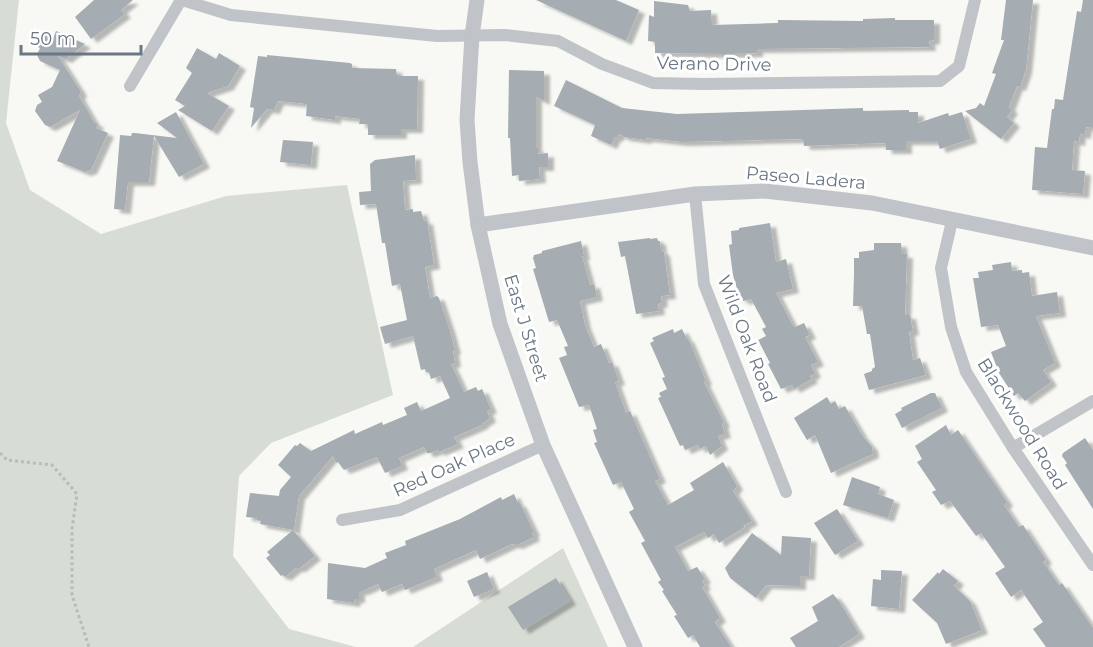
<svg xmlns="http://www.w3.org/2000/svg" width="1093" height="647" viewBox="0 0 1093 647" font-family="Montserrat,sans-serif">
  <defs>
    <filter id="shadow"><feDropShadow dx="6" dy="4" stdDeviation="1.5" flood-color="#0004"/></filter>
  </defs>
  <rect width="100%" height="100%" fill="#f8f8f5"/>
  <g fill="#d7dcd5">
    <path d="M0 0H19L6 123 30 190 101 234 226 196 347 185 393 395 271 443 239 476 233 556 289 629 356 647H0Z"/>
    <path d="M563 548 608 647H413Z"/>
  </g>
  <g fill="#a5acb2" filter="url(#shadow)">
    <path d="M94 0H133L121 10 125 14 91 39 75 17Z"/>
    <path d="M536 0H616L639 10 626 41Z"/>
    <path d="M1006 0H1033L1026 70 1020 87 1017 86 1009 107 1012 110 1007 117 1014 123 1001 139 965 111 976 108 980 103 984 106 996 74 992 73 1004 40H1001Z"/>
    <path d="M1083 0H1093V128L1086 127 1085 135 1080 134 1079 142 1074 141 1072 170 1085 171 1083 194 1032 190 1035 147 1047 148 1052 109H1054L1055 99 1063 100 1077 11 1081 12Z"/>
    <path d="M654 1 688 5 690 11 711 10 712 25 778 23V20L863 21V19L895 18V20H934V40L929 41 930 47 757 49V53L729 54 655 53V42L648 41 649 15 654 17Z"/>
    <path d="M56 31 85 44 66 59 58 56 81 92 79 96 94 122 98 124 96 128 108 133 91 170 85 172 57 161 80 110 50 127 45 125 35 111 37 105 42 102 38 95 52 87 60 70 40 61 37 55 40 48 38 47 45 35 53 39Z"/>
    <path d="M197 48 216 59 219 53 240 66 228 86 207 93 229 106 212 131 178 110 185 106 175 100 192 73 186 68Z"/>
    <path d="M267 55 350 63 352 64V68L396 69 397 76H418L417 129H401V135H368V124H359L360 119 335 116V120L306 116 307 104 278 101 274 110 267 109 251 128 254 108 250 107 258 56 267 57Z"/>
    <path d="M509 70 544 71V101L536 97V148H538V154L548 153V167H539L540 179 519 181V175L512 176 510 138H508Z"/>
    <path d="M566 80 622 108 677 114 863 108V111L909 110V112H918V123L948 113 949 116 962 112 971 139 940 149 937 141H906V150H886L885 143 804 146 803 139 682 142 646 138V140L624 137 619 134 617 138 615 137 611 145 591 136 595 125 554 106Z"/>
    <path d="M176 112 204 164 179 177 154 136 149 182H128L125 210 114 209 120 135 131 136 132 133H135L177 138 157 123Z"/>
    <path d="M283 140 313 142 311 165 280 162Z"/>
    <path d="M415 155 416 180 403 181 405 210 413 209V212L421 211 424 221 427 220 434 265 425 267 430 298 437 296 439 298 450 331 455 350 453 351 455 363 451 364 464 392 476 387 478 391 482 389 491 409 487 411 490 418 482 424V425L454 437 458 444 439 452 438 450 430 453H427L424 447 399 458 402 466 385 473 377 457 344 470 338 462 336 463 333 456 299 496 294 530 260 524 261 521 256 520 257 518 246 517 250 493 279 496 280 490 291 477 278 465 295 445 297 446 300 443 311 451 354 430 355 434 382 422 383 425 407 415 404 408 417 402 421 411 450 398 440 376 431 379 429 372H426L425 369 421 370 413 336 385 344 380 327 407 320 400 284 392 286 385 243H382L376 204 360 205 359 192 371 191 370 164 375 160Z"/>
    <path d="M770 223 776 262 786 259 793 289 776 293 792 324 795 327 804 323 810 335 805 337 818 362 811 365 815 374 810 376 812 379 794 389 792 385 781 389 768 364 770 363 758 340 766 336 762 329 766 327 751 299 743 301V298L740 299 733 275 729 245 732 244 731 231 739 230V228Z"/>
    <path d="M650 238V239L657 238 658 241H660L661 250 664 252 670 295 661 296 662 303 658 304 659 311 636 314 625 256 621 257 618 242Z"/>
    <path d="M581 241 584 256H582L590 285 594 284 597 297 580 301 585 325 594 347 601 344 609 363 612 362 619 381 615 382 626 413 630 411 660 479 655 481 668 505 694 490 690 483 723 462 737 486 733 491 752 521 743 526 745 527 719 543 714 534 708 538 704 532 675 547 688 571 697 567 705 579 702 581 705 586 702 587 720 618 715 622 731 647H700L693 635 688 638 674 616 677 615 662 591 664 590 658 582 661 580 641 543 645 541 629 512 634 509 621 482 613 485 594 443 597 442 593 430 597 429 589 405 579 407 559 358 567 355 564 347 568 346 557 320 549 322 533 269 536 268 533 258 534 255 542 253V251Z"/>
    <path d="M874 243H901L902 254H907L905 315H910L913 331 909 332 913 360 920 358 926 375 869 390 864 374 872 371V369L875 367 870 334H867L862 306H853L854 275V258H859V252L874 250Z"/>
    <path d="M1011 262 1012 271 1022 270V273L1029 272 1032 296 1057 292 1060 313 1036 316 1055 363 1043 370 1051 382 1025 401 1018 393 1014 396 999 373 991 352 1006 346 998 325 981 327 973 278H979L978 272 993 270 992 265Z"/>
    <path d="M673 329 674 333 682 329 687 339 688 338 706 381 704 382 724 423 722 424 725 434 718 436 722 446 710 455 706 446 699 449 698 445 685 450 683 445 680 446 658 398 661 397 659 393 667 389 662 378 665 377 650 343 654 341 652 338Z"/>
    <path d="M931 393H935L942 408 902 428 895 414 902 410 901 408Z"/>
    <path d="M827 397 831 404 835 401 839 409 845 406 862 435 872 447 873 454 831 473 815 435 807 440 794 418Z"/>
    <path d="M946 425 951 435 958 430 1007 502 1004 505 1019 527 1023 525 1046 560 1043 562 1059 585 1062 583 1093 628V647H1046L1033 629 1043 622 1021 590 1011 597 995 573 1005 567 981 533 976 536 950 501 941 505 932 492 936 490 917 462 922 459 915 446Z"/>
    <path d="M1085 438 1093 450V509L1065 465 1067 463 1062 456 1063 453Z"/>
    <path d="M852 477 880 487 878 494 894 500 888 518 843 505Z"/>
    <path d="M514 494 518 503H520L534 532 532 533 534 537 517 545 512 544 480 559 476 550 434 569 437 577 405 590 402 584 382 592 378 584 363 591H359V599H355L354 603 327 599 328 563 365 568 387 558 385 553 406 545 405 541 460 519 501 497 502 500Z"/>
    <path d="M837 509 858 541 835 555 814 523Z"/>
    <path d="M293 530 315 556 300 568H296L285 577 283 575 281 576 266 558 270 555 267 552Z"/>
    <path d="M752 533 781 555 782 536 811 538 809 576H800V586L766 585 756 598 730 578 725 568Z"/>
    <path d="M943 569 958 581 954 586 970 601 982 630 946 644 937 623 912 600 938 572 939 574Z"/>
    <path d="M881 570 902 571 899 609 871 606 873 579 881 580Z"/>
    <path d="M487 572 494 589 474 597 467 581Z"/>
    <path d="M556 578 570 601 523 630 508 607Z"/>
    <path d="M833 594 839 601 859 634 839 647H796L790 638 818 621 812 607Z"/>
  </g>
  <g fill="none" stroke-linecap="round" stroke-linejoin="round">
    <path stroke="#b8bbbe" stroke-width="3" stroke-dasharray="3 3" stroke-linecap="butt" d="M0 453 7 460 52 465 77 494 72 529V595L89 647"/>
    <g stroke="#c0c3c7" stroke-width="12">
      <path d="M182 0 231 15 437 36 505 35 558 41 602 64 653 83 704 84 940 81 959 66 975 0"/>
      <path d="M130 86 181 0"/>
      <path d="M695 194 704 284 786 492"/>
      <path d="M952 221 941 268 951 327 966 372 1013 448 1093 565"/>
      <path d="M1013 448 1093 401"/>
      <path d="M342 520 400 510 543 445"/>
    </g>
    <g stroke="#c0c3c7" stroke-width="15">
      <path d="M477 0 472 36 467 120 470 162 478 225 500 324 543 445 635 647"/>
      <path d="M478 225 695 194 765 191 872 203 1093 248"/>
    </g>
  </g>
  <g text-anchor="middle" stroke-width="6" stroke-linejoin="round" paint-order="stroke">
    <g font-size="18" fill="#6a7784" stroke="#fff">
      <text transform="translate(714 64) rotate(1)" y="6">Verano Drive</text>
      <text transform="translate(806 178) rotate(5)" y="6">Paseo Ladera</text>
      <text transform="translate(526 328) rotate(73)" y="6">East J Street</text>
      <text transform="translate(747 339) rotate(69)" y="6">Wild Oak Road</text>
      <text transform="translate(1022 424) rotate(58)" y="6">Blackwood Road</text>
      <text transform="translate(454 465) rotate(-24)" y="6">Red Oak Place</text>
    </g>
  </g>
  <path d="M21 45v9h120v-9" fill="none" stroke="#6a7784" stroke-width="3"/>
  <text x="30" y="45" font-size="18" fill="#6a7784" stroke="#ffffff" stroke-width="4.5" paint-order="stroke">50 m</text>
</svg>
